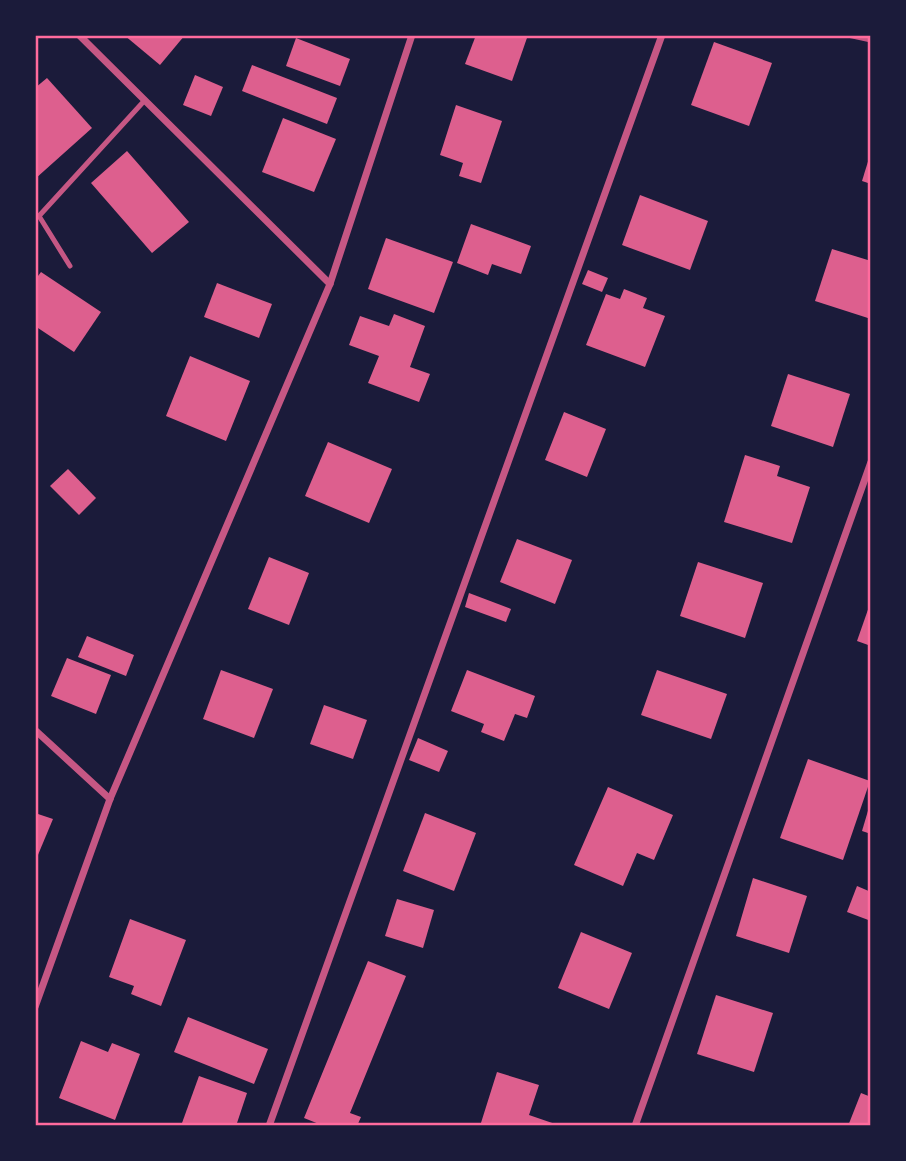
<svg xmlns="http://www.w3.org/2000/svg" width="906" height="1161" viewBox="0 0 906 1161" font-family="Overpass,sans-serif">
  <rect width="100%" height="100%" fill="#1b1b3a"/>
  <g fill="#dd5f8e">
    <path d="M124 35H185L160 65Z"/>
    <path d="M476 35H528L512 81 465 64Z"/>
    <path d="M296 38 350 59 340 86 286 66Z"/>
    <path d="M714 42 772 63 749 126 691 105Z"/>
    <path d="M252 65 337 98 327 124 242 91Z"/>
    <path d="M195 75 223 87 211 116 183 105Z"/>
    <path d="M47 78 92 128 35 179V88Z"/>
    <path d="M456 105 502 121 481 183 459 176 463 163 440 155Z"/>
    <path d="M283 118 336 139 314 192 262 172Z"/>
    <path d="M127 151 189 222 152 253 91 183Z"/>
    <path d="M870 155H871V184L862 181Z"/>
    <path d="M640 195 708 221 690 270 622 245Z"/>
    <path d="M471 224 531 246 521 274 492 264 488 275 457 263Z"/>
    <path d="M386 238 453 262 434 313 368 289Z"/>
    <path d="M832 249 871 261V319L815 301Z"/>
    <path d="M588 270 608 278 602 292 582 284Z"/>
    <path d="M41 272 101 312 74 352 35 326V280Z"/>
    <path d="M217 283 272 304 259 338 204 317Z"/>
    <path d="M624 289 647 298 643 308 665 316 645 367 586 345 606 294 620 299Z"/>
    <path d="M394 314 425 326 410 367 430 374 419 402 368 383 379 356 349 345 360 316 389 326Z"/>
    <path d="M190 356 250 381 226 441 166 416Z"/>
    <path d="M788 374 850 394 833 447 771 426Z"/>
    <path d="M564 412 606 429 587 477 545 460Z"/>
    <path d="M328 442 392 469 369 523 305 496Z"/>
    <path d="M745 455 780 466 777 476 810 487 792 543 724 522Z"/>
    <path d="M68 469 96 498 79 515 50 486Z"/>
    <path d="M517 539 572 560 555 604 500 582Z"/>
    <path d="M269 557 309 573 289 625 248 609Z"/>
    <path d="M698 562 763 583 745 638 680 616Z"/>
    <path d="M469 593 511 609 506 622 465 607Z"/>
    <path d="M871 601V646L857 641Z"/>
    <path d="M87 636 134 655 126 676 78 657Z"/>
    <path d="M67 658 111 675 96 714 51 696Z"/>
    <path d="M221 670 273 689 254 738 203 719Z"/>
    <path d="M467 670 535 696 527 718 515 714 504 741 481 732 484 724 451 711Z"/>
    <path d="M657 670 727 694 711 739 641 715Z"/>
    <path d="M324 705 367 720 353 759 310 744Z"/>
    <path d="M418 738 448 751 439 772 409 760Z"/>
    <path d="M808 759 870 781 843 860 780 838Z"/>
    <path d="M608 787 673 815 654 860 637 853 623 886 574 865Z"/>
    <path d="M870 804H871V834L862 831Z"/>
    <path d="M35 813 53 819 35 862Z"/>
    <path d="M425 813 476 833 454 891 403 871Z"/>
    <path d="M753 878 807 896 789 953 736 936Z"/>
    <path d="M857 886 871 892V921L847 912Z"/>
    <path d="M397 899 434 910 423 948 385 936Z"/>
    <path d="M130 919 186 940 161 1006 131 994 134 986 109 977Z"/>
    <path d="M581 932 632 953 609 1009 558 988Z"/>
    <path d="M368 961 406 976 350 1113 361 1117 357 1126H324L304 1118Z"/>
    <path d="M716 995 773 1013 754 1072 697 1054Z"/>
    <path d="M188 1017 268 1049 254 1084 174 1052Z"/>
    <path d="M81 1041 108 1052 112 1043 140 1054 115 1120 59 1098Z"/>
    <path d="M497 1072 539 1085 529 1115 561 1126H480Z"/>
    <path d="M199 1076 247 1093 236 1126H191L182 1123Z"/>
    <path d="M861 1093 871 1097V1126H848Z"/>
  </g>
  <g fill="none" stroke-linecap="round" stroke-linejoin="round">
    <g stroke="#c65784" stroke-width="5">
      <path d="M848 35 871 40"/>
      <path d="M70 266 39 216 145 100"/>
    </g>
    <g stroke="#c65784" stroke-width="7">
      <path d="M79 35 330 284"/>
      <path d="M35 730 110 799"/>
      <path d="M35 1007 110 799 330 284 412 35"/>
      <path d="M269 1126 662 35"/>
      <path d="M635 1126 871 462"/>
    </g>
  </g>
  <rect width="906" height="1161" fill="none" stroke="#1b1b3a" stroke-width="74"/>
  <rect x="37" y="37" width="832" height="1087" fill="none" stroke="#ff6b9d" stroke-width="2.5"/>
</svg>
